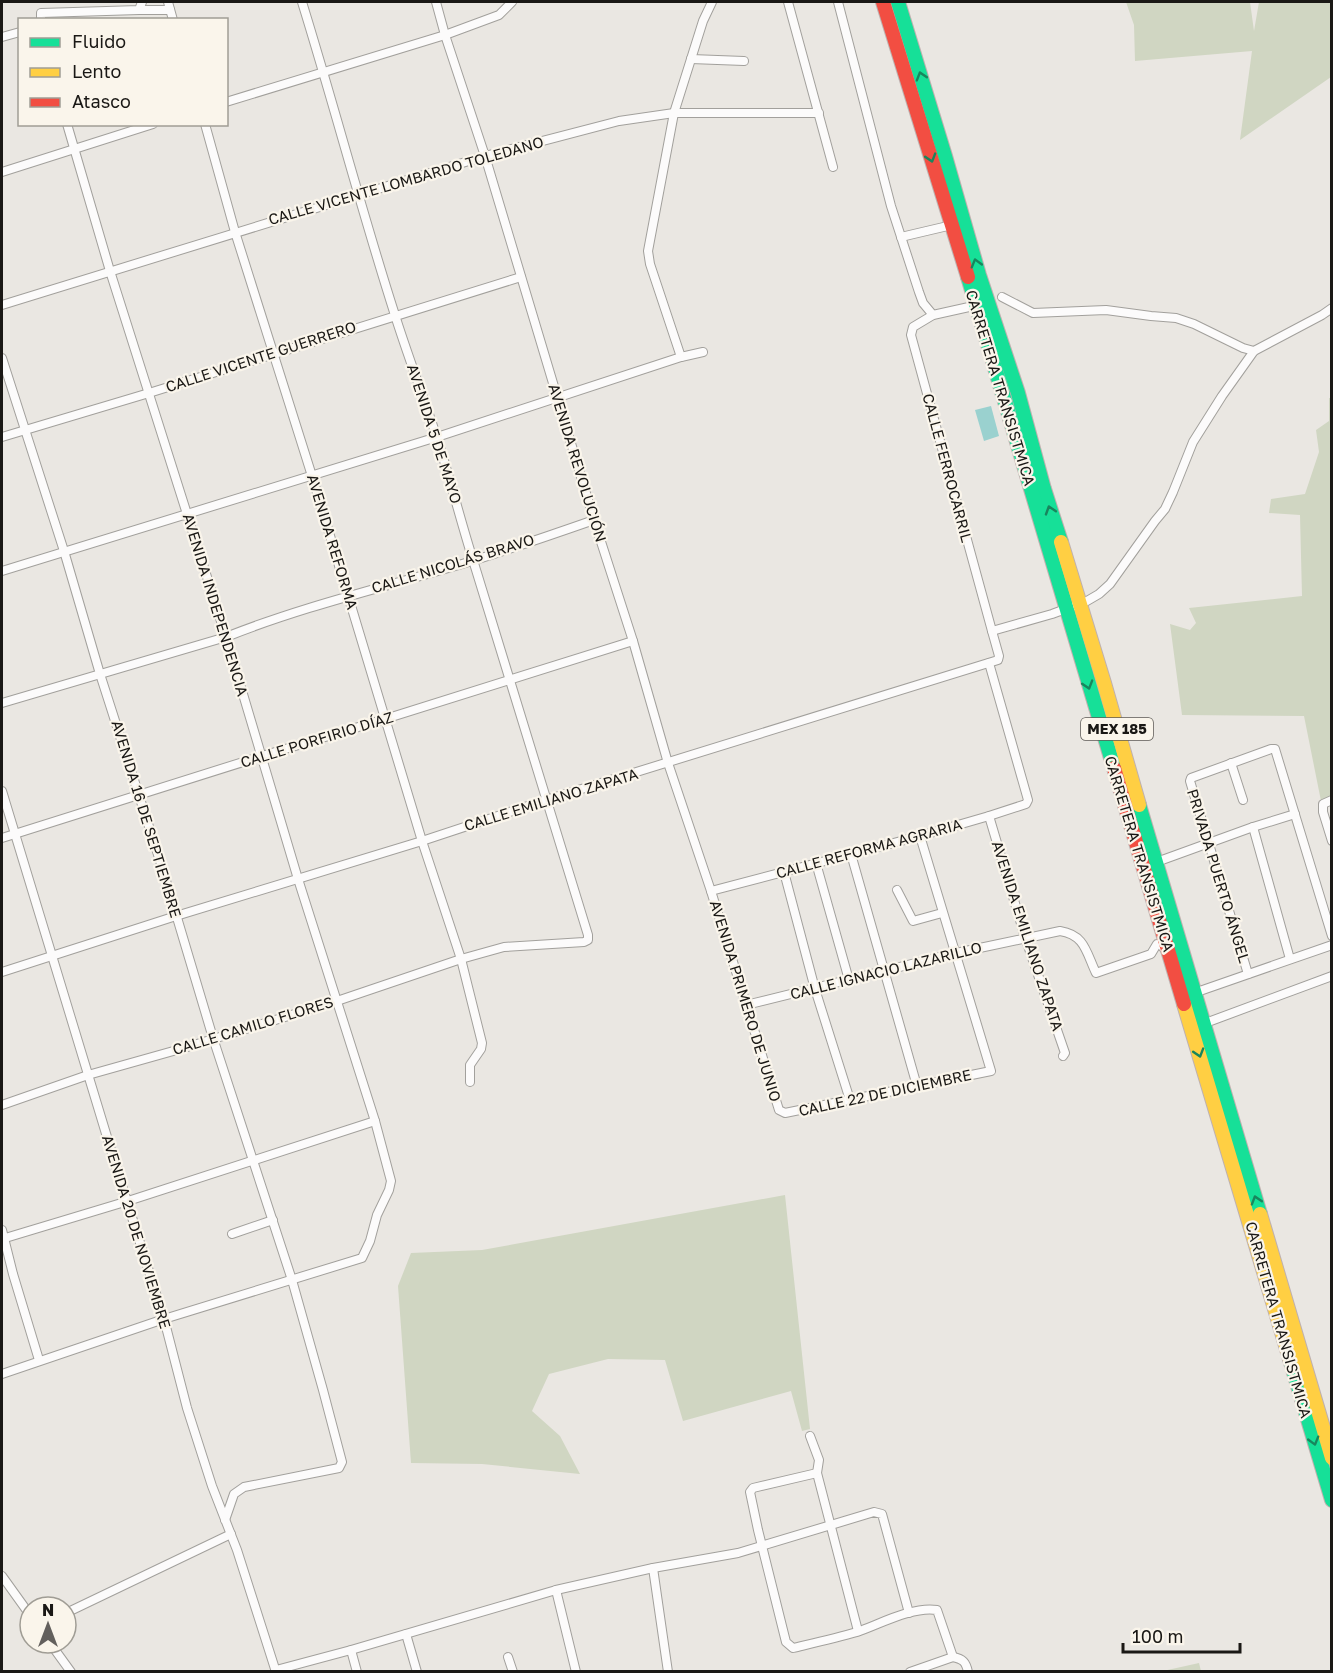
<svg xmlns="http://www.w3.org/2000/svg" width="1333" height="1673" viewBox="0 0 1333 1673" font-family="'Golos Text',sans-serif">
  <rect width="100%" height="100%" fill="#eae7e2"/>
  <g fill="#d0d6c2">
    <path d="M1126 2H1250L1254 31 1259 2H1331V77L1240 140 1252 51 1135 61 1134 25Z"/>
    <path d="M1329 398H1331V799L1322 806 1304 716 1182 715 1170 624 1190 630 1196 623 1189 608 1302 596 1300 515 1269 513 1271 499 1305 494 1319 452 1316 430 1329 421Z"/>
    <path d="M785 1195 810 1429 802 1431 791 1391 683 1421 665 1360 608 1359 549 1374 532 1411 560 1436 580 1474 482 1464 411 1463 398 1286 411 1253 482 1250Z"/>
    <path d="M1199 1663 1201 1671H1163Z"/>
  </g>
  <path fill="#9ad1cf" d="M991 406 999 436 984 441 975 410Z"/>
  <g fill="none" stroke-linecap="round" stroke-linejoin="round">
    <defs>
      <g id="street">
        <path d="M168 2 173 20"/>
        <path d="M436 2 445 35 485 156 594 520 633 641 668 763 711 891 779 1110 785 1113 991 1071 920 836"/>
        <path d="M788 2 833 167"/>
        <path d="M838 2 891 206 919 292 923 303 933 315"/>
        <path d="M139 10H170"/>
        <path d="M41 20V13L139 10 142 2"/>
        <path d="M2 37 20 32"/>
        <path d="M691 59 744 61"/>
        <path d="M226 102 445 35 499 15 512 2"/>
        <path d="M205 124 235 232 312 476 422 841 461 959 482 1043 481 1049 470 1065V1082"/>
        <path d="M2 172 153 124"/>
        <path d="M901 237 952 225"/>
        <path d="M1002 297 1033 313 1106 310 1151 316 1176 318 1194 324 1243 348 1254 351"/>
        <path d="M2 305 485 156 619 121 674 113H819"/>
        <path d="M969 307 933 315 913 327 911 335 992 631"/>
        <path d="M681 357 650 264 648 251 674 113 703 21 712 2"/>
        <path d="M2 358 64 551 100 674 161 864 213 1038 292 1280 323 1390 342 1462 339 1468 244 1487 234 1494 225 1520"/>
        <path d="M2 437 149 393 521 277"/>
        <path d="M2 571 437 437 681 357 703 352"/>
        <path d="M2 703 226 637C306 605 390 586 472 561 513 548 554 534 594 520"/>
        <path d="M1231 763 1243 800"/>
        <path d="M2 791 114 1160 164 1319 187 1408 212 1486 237 1550 276 1672"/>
        <path d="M1332 800 1323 804V812L1332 841"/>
        <path d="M989 816 1025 937 1065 1053 1063 1056"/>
        <path d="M1253 827 1290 959"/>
        <path d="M2 838 262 756 385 719 633 641"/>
        <path d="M851 854 917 1086"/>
        <path d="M816 863 849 980"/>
        <path d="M1151 864 1253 827 1295 814"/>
        <path d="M784 872 815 989 850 1100"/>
        <path d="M897 890 913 921 942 913"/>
        <path d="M711 891 920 836 989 816 1026 804 1028 800 989 663"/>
        <path d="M2 972 176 916 422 841 546 800 998 660 999 656 992 631 1052 614 1087 601 1099 594 1110 584 1155 521 1165 509 1173 492 1193 442 1222 396 1254 351 1322 315 1332 308"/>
        <path d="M1248 974 1190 781 1191 778 1271 749H1275L1332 936"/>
        <path d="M1194 993 1332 945"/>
        <path d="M746 1005 956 953 1060 931C1085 935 1086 952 1096 973L1151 954 1157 944H1160L1166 951"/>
        <path d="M1200 1025 1332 976"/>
        <path d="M2 1105 88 1075 184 1048 337 1001 461 959 504 947 584 942 588 940V935C550 810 512 685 473 560 460 519 450 478 437 438 423 395 407 354 394 312 361 209 334 105 302 2"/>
        <path d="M2 1230 13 1274 39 1360"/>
        <path d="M232 1234 273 1220"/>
        <path d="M2 1239 128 1201 375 1121"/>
        <path d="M2 1374 164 1319 362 1258 370 1241 377 1215 389 1190 391 1181 375 1121 298 879 226 637 110 271 67 124"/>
        <path d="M810 1436 819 1460 817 1473 858 1631"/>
        <path d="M817 1473 753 1488 750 1492 758 1530 786 1642 793 1648C814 1643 836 1638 857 1632 880 1624 913 1606 937 1610L953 1657"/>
        <path d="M653 1568 668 1672"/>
        <path d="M2 1576 30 1615"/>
        <path d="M556 1590 576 1672"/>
        <path d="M66 1613 231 1534"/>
        <path d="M406 1634 417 1672"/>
        <path d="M50 1643 71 1672"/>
        <path d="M351 1650 357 1672"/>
        <path d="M508 1657 513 1672"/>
        <path d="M953 1657C963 1659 966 1662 968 1672"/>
        <path d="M276 1670 351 1650 556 1590 653 1568 738 1553 874 1512 882 1514 909 1613"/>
        <path d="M910 1672 953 1657"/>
      </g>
      <g id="fast">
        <path d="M898 2 945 156 979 275 1018 393 1044 489 1061 542"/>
        <path d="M968 277 1114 768"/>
        <path d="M1139 805 1260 1214"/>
        <path d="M1290 1359 1332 1500"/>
      </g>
      <g id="slow">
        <path d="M1061 542 1104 683 1139 805"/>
        <path d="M1184 1004 1290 1359"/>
        <path d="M1260 1214 1332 1458"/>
      </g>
      <g id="jam">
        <path d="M883 2 968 277"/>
        <path d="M1114 768 1184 1004"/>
      </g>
    </defs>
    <use href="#street" stroke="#a2a09c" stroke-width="10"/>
    <use href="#fast" stroke="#bfb1af" stroke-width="16"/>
    <use href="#slow" stroke="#bfb1af" stroke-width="16"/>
    <use href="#jam" stroke="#bfb1af" stroke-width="16"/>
    <use href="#street" stroke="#fcfbfb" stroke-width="8"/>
    <use href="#fast" stroke="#16e098" stroke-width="14"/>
    <use href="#slow" stroke="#ffcf43" stroke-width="14"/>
    <use href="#jam" stroke="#f24e42" stroke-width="14"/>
  </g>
  <defs><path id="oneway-chevron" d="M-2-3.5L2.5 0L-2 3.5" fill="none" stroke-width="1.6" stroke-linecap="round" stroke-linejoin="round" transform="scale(1.5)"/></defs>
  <g stroke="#18865d">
    <use href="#oneway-chevron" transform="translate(921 76) rotate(-107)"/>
    <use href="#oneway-chevron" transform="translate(931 158) rotate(73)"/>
    <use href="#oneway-chevron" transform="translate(976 263) rotate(-106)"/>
    <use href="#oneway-chevron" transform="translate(1050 510) rotate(-108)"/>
    <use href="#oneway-chevron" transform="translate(1088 685) rotate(73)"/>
    <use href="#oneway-chevron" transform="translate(1199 1053) rotate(73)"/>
    <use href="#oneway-chevron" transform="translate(1256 1200) rotate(-107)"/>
    <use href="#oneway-chevron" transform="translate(1314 1441) rotate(74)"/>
  </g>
  <g text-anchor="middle" stroke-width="4.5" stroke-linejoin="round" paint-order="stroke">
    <rect fill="#faf5eb" stroke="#5d5a55" stroke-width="1.5" x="1081" y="718" width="72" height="22" rx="4.5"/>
    <g font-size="14" font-weight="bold" fill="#1a1815">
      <text x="1117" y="734">MEX 185</text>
    </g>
    <g font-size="15" fill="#1a1815" stroke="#faf5eb">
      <text transform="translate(406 181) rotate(-16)" y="5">CALLE VICENTE LOMBARDO TOLEDANO</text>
      <text transform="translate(261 357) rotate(-18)" y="5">CALLE VICENTE GUERRERO</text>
      <text transform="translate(1000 388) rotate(73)" y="5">CARRETERA TRANSISTMICA</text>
      <text transform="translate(434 434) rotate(72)" y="5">AVENIDA 5 DE MAYO</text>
      <text transform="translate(577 463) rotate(73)" y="5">AVENIDA REVOLUCIÓN</text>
      <text transform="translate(947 468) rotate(75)" y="5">CALLE FERROCARRIL</text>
      <text transform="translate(332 542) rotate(73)" y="5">AVENIDA REFORMA</text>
      <text transform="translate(453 564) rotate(-17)" y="5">CALLE NICOLÁS BRAVO</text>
      <text transform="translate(215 605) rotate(73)" y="5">AVENIDA INDEPENDENCIA</text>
      <text transform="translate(317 740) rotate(-17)" y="5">CALLE PORFIRIO DÍAZ</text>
      <text transform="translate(551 800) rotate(-17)" y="5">CALLE EMILIANO ZAPATA</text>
      <text transform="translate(146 819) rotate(73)" y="5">AVENIDA 16 DE SEPTIEMBRE</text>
      <text transform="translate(869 849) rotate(-15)" y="5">CALLE REFORMA AGRARIA</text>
      <text transform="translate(1139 854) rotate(73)" y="5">CARRETERA TRANSISTMICA</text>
      <text transform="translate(1218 876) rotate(73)" y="5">PRIVADA PUERTO ÁNGEL</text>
      <text transform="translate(1027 936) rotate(72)" y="5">AVENIDA EMILIANO ZAPATA</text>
      <text transform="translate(886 971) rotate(-14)" y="5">CALLE IGNACIO LAZARILLO</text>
      <text transform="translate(745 1001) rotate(73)" y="5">AVENIDA PRIMERO DE JUNIO</text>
      <text transform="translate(253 1026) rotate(-17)" y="5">CALLE CAMILO FLORES</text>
      <text transform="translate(885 1093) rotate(-12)" y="5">CALLE 22 DE DICIEMBRE</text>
      <text transform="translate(136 1232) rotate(73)" y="5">AVENIDA 20 DE NOVIEMBRE</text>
      <text transform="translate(1278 1320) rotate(74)" y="5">CARRETERA TRANSISTMICA</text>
    </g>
  </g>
  <rect width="1333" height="1673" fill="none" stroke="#1a1815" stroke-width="6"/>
  <rect x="18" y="18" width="210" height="108" fill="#faf5eb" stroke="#a09d95" stroke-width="1.5"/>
  <rect x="30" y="38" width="30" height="9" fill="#16e098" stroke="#a09d95" stroke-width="1.5"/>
  <text x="72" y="48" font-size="18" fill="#1a1815">Fluido</text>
  <rect x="30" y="68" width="30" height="9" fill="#ffcf43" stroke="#a09d95" stroke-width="1.5"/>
  <text x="72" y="78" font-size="18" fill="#1a1815">Lento</text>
  <rect x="30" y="98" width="30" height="9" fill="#f24e42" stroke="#a09d95" stroke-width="1.5"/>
  <text x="72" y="108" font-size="18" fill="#1a1815">Atasco</text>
  <g transform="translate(48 1625)"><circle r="28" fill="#faf5eb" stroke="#a09d95" stroke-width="1.5"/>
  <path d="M0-4.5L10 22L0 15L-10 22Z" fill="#63605d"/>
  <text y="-9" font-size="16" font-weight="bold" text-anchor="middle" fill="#1a1815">N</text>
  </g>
  <path d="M1123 1643v9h117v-9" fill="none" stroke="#1a1815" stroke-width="3"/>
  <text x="1132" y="1643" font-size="18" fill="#1a1815" stroke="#faf5eb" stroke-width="4.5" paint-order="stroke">100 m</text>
</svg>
